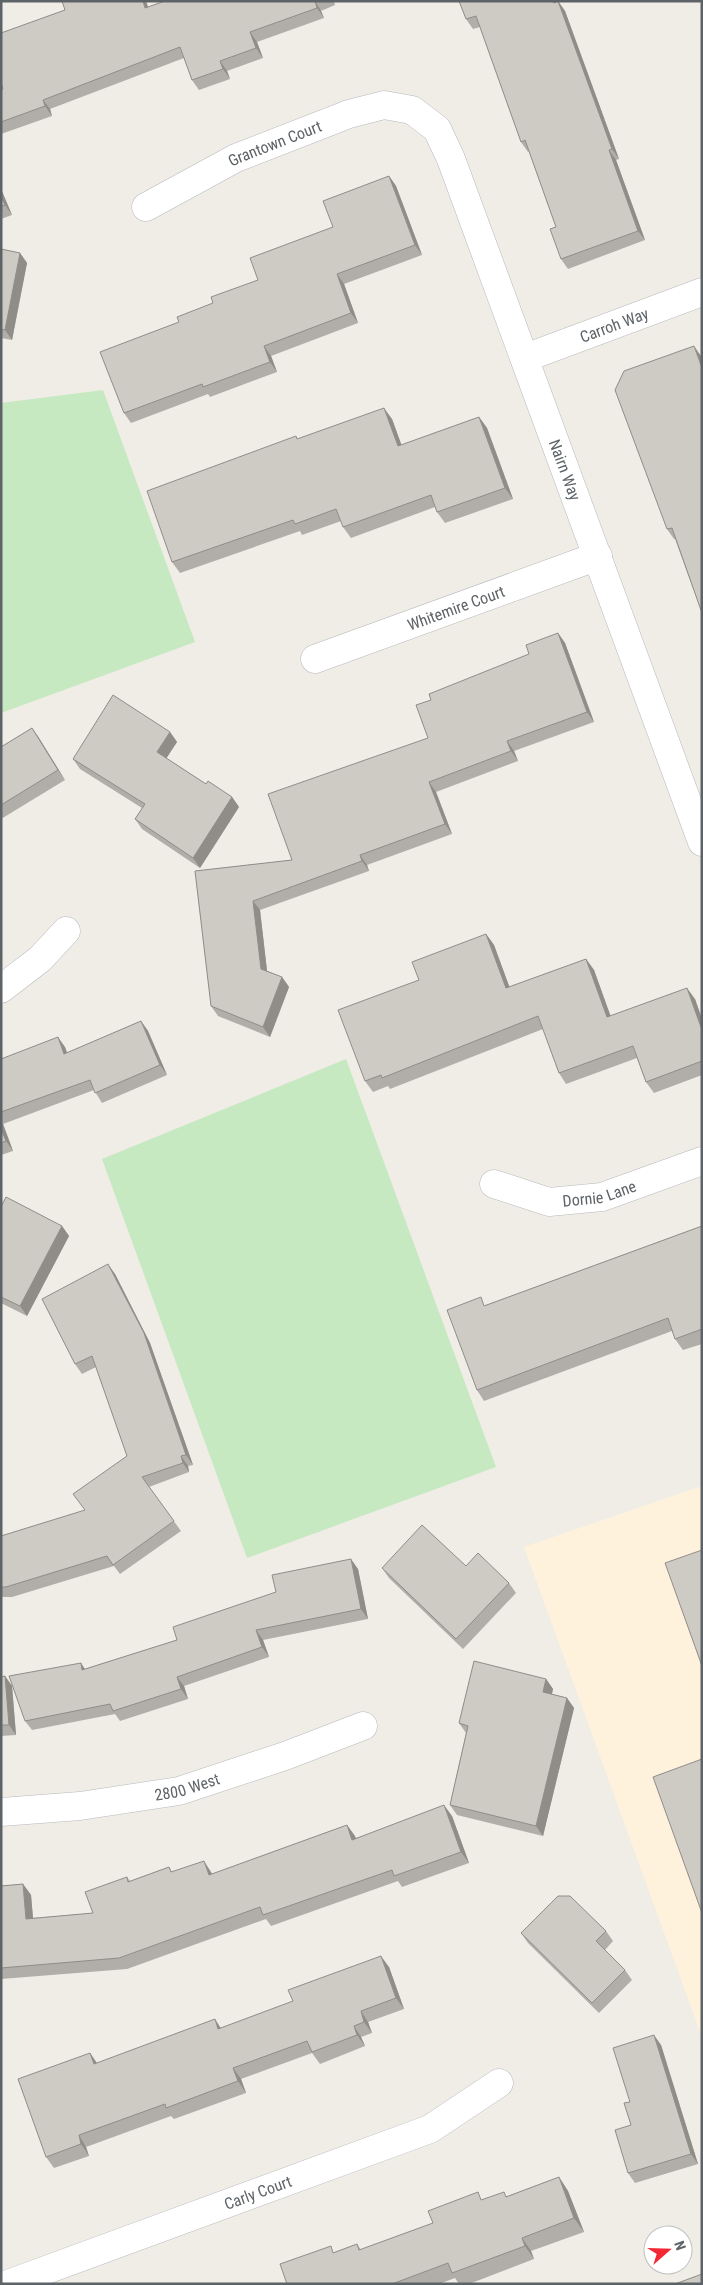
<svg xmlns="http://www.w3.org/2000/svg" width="703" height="2285" viewBox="0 0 703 2285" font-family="'Roboto Condensed',sans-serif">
  <rect width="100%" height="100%" fill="#f0ede6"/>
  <path fill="#fff2dc" d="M702 1486V2037L524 1547Z"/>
  <g fill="#c6e9c1">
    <path d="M103 390 195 642 1 713V403Z"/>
    <path d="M346 1059 496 1467 247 1558 102 1159Z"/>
  </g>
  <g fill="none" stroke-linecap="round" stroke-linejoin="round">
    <defs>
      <g id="minor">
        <path id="s1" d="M146 207 236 158 349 114 384 105 412 110 437 129 451 159 702 842"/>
        <path id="s2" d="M525 358 702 292"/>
        <path id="s3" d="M315 659 598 556"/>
        <path d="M1 989 40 959 66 931"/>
        <path id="s4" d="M494 1184 549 1202 602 1197 702 1161"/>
        <path id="s5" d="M1 1812 80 1806 179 1791 285 1756 363 1726"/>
        <path id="s6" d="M8 2284 430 2129 499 2083"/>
      </g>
    </defs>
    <use href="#minor" stroke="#b6b9bd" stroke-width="29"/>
    <use href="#minor" stroke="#fff" stroke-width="28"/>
  </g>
  <g fill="#b1aea9">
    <path d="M165 1H334L335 5 321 11 324 18 257 42 263 58 227 71 230 79 199 90 192 80 184 58 50 109 52 116 1 134V90L148 7Z"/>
    <path d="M459 1H558L565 11 619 159 616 160 645 240 568 269 561 259 556 227 529 151 528 152 521 142 480 27 473 29 466 19Z"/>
    <path d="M389 176 396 186 422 255 344 284 358 323 271 356 277 372 210 397 208 394 131 423 124 413 179 322 258 280 333 227Z"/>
    <path d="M1 189 12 215 1 219Z"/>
    <path d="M1 249 20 253 27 263 12 340 1 338Z"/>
    <path d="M701 356 702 359V613L675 539H674L667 529Z"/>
    <path d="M479 417 487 428 513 499 445 523 437 512 435 507 351 538 343 527 341 521 302 535 300 531 180 573 172 562 298 439 392 419 401 445Z"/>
    <path d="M558 633 565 643 594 722 514 751 518 761 436 792 452 834 367 865 369 871 260 910 267 971 282 977 289 987 270 1037 218 1016 211 1006 195 871 292 860 428 738 431 700 529 654Z"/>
    <path d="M32 728 39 738 65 780 1 819V747Z"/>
    <path d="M170 732 177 742 166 758 206 784 232 797 239 807 200 868 142 829 135 819 142 808 80 769 73 759Z"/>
    <path d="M486 934 494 945 509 987 586 959 594 970 610 1016 695 999 702 1019V1075L654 1093 646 1082 637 1058 566 1084 559 1073 543 1029 390 1089 388 1086 373 1092 365 1081 419 980Z"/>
    <path d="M141 1021 148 1031 167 1075 102 1103 94 1090 3 1124 13 1151 1 1155V1059L65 1047 67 1053Z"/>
    <path d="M1 1207 62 1226 69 1236 27 1316 1 1303Z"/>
    <path d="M702 1226V1344L683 1350 675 1339 672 1331 484 1401 477 1390 486 1305Z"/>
    <path d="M115 1274 150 1343 193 1465 188 1466 189 1472 149 1487 181 1531 120 1574 114 1566 12 1597H1V1536L85 1511 127 1456 96 1367 82 1374 75 1364Z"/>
    <path d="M466 1566 509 1583 516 1593 463 1649 389 1578 382 1568Z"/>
    <path d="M358 1569 368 1619 263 1640 269 1657 184 1686 188 1699 120 1721 115 1714 32 1730 25 1721 81 1663 85 1669 177 1640Z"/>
    <path d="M5 1676 12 1686 16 1735 1 1736V1677Z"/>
    <path d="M546 1679 553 1689 552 1694 567 1698 574 1708 543 1836 457 1815 450 1805 466 1733 459 1723Z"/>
    <path d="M452 1816 469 1863 402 1887 398 1881 271 1926 266 1919 127 1969 1 1979 2 1986H1V1886L23 1884 31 1895 33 1918 93 1913 127 1877 130 1881 169 1867 172 1872H211L212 1874 347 1825 356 1838Z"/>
    <path d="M606 1931 613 1941 605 1950 625 1970 632 1980 599 2013 528 1943 521 1933Z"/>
    <path d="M389 1967 404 2009 368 2022 372 2033 361 2037 365 2046 320 2064 312 2053 241 2079 246 2093 174 2119 171 2116 86 2147 89 2156 54 2168 46 2157 90 2053 97 2063 221 2028Z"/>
    <path d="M661 2045 698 2164 635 2183 628 2173 631 2125 630 2102Z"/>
    <path d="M559 2177 568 2191 584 2232 531 2251 534 2259 469 2284H459L455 2278 439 2284H287L335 2252 357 2244 361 2250 433 2223 484 2199 508 2196Z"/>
  </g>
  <g fill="#908d89">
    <path d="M143 1H146L152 18 145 8Z"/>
    <path d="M315 1 321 11 324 18 317 8Z"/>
    <path d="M558 1 565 11 619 159 612 149Z"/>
    <path d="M250 32 257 42 263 58 256 48Z"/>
    <path d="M220 61 227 71 230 79 223 69Z"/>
    <path d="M43 100 50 109 52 116 45 106Z"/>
    <path d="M609 150 616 160 645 240 638 231Z"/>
    <path d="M389 176 396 186 422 255 415 245Z"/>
    <path d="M1 189 12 215 5 205 1 197Z"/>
    <path d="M20 253 27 263 12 340 5 330Z"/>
    <path d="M337 274 344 284 358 323 351 313Z"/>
    <path d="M264 346 271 356 277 372 270 362Z"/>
    <path d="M694 346 701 356 702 359V368Z"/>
    <path d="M384 408 392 419 406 457 398 446Z"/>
    <path d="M479 417 487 428 513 499 505 488Z"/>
    <path d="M558 633 565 643 594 722 587 712Z"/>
    <path d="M32 728 39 738 65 780 58 770Z"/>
    <path d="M170 732 177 742 164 762 157 752Z"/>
    <path d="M507 741 514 751 518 761 511 751Z"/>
    <path d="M429 782 436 792 452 834 445 824Z"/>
    <path d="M232 797 239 807 200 868 193 858Z"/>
    <path d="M360 855 367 865 369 871 362 861Z"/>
    <path d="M253 901 260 910 268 979 261 969Z"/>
    <path d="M486 934 494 945 514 999 506 988Z"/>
    <path d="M586 959 594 970 615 1028 607 1017Z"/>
    <path d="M282 977 289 987 270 1037 263 1027Z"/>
    <path d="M687 988 695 999 702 1019V1030Z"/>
    <path d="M141 1021 148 1031 167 1075 160 1065Z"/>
    <path d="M58 1037 65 1047 71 1064 64 1054Z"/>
    <path d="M1 1122 3 1124 13 1151 6 1141 1 1129Z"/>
    <path d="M62 1226 69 1236 27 1316 20 1306Z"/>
    <path d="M108 1264 115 1274 150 1343 193 1465 186 1455Z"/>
    <path d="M181 1456 188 1466 189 1472 183 1463Z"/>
    <path d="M351 1559 358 1569 368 1619 361 1609Z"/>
    <path d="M256 1630 263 1640 269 1657 262 1647Z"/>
    <path d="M81 1663 87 1673 82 1670Z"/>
    <path d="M5 1676 12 1686 16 1735 9 1725Z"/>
    <path d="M177 1677 184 1686 188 1699 181 1689Z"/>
    <path d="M546 1679 553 1689 550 1702 543 1692Z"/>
    <path d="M567 1698 574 1708 543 1836 536 1826Z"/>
    <path d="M444 1805 452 1816 469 1863 461 1852Z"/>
    <path d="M347 1825 355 1836 360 1851 352 1840Z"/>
    <path d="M204 1861 211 1872 216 1886 209 1875Z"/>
    <path d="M23 1884 31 1895 34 1930 26 1919Z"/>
    <path d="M381 1956 389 1967 404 2009 396 1998Z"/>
    <path d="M361 2011 368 2022 372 2033 364 2022Z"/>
    <path d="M215 2019 222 2030 218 2029Z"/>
    <path d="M354 2026 361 2037 365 2046 357 2035Z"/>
    <path d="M654 2035 661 2045 698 2164 691 2154Z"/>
    <path d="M90 2053 98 2065 94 2064Z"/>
    <path d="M233 2068 241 2079 246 2093 238 2081Z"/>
    <path d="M79 2135 86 2147 89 2156 81 2144Z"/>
    <path d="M559 2177 568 2191 584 2232 574 2218Z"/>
    <path d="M522 2238 531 2251 534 2259 525 2246Z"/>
  </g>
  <g fill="#cecac4" stroke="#908d89">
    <path d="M62 1H143L145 8 165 1H315L317 8 250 32 256 48 220 61 223 69 192 80 180 47 43 100 45 106 1 122V90L3 89 1 83V33L65 10Z"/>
    <path d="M459 1H553L554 3 558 1 612 149 609 150 638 231 561 259 550 229 556 227 525 140 521 142 476 16 466 19Z"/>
    <path d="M389 176 415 245 337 274 351 313 264 346 270 362 203 387 202 384 124 413 100 352 179 322 177 317 213 303 211 297 258 280 250 258 333 227 323 201Z"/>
    <path d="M1 197 5 205 1 206Z"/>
    <path d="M1 249 20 253 5 330 1 329Z"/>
    <path d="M694 346 702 368V613L672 528 667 529 615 390 624 371Z"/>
    <path d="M384 408 398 446 479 417 505 488 437 512 431 495 343 527 336 509 295 524 293 520 172 562 147 491 296 436 297 439Z"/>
    <path d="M558 633 587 712 507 741 511 751 429 782 445 824 360 855 362 861 253 901 261 969 282 977 263 1027 211 1006 195 871 292 860 268 794 428 738 416 705 431 700 429 694 529 654 526 645Z"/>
    <path d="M113 695 170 732 157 752 206 784 208 781 232 797 193 858 135 819 145 804 73 759Z"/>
    <path d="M32 728 58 770 1 805V747Z"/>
    <path d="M486 934 506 988 586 959 607 1017 687 988 702 1030V1061L646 1082 633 1046 559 1073 538 1016 382 1078 381 1075 365 1081 338 1010 419 980 412 962Z"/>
    <path d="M141 1021 160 1065 95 1093 90 1080 1 1112V1059L58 1037 64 1054Z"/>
    <path d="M1 1129 6 1141 1 1143Z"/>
    <path d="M6 1197 62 1226 20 1306 1 1297V1207Z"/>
    <path d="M702 1226V1329L675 1339 668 1318 477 1390 447 1310 481 1297 484 1306Z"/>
    <path d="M108 1264 144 1333 186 1455 181 1456 183 1463 142 1477 174 1521 113 1565 107 1556 6 1587H1V1536L85 1510 73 1494 127 1456 92 1356 75 1364 42 1299Z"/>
    <path d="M422 1525 466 1566 478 1553 509 1583 456 1639 382 1568Z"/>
    <path d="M702 1550V1666L665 1563Z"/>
    <path d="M351 1559 361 1609 256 1630 262 1647 177 1677 181 1689 113 1711 110 1704 25 1721 9 1676 81 1663 82 1670 177 1640 173 1627 276 1592 272 1575Z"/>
    <path d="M474 1661 546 1679 543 1692 567 1698 536 1826 450 1805 468 1726 459 1723Z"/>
    <path d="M5 1676 9 1725H1V1677Z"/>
    <path d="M702 1759V1913L653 1777Z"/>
    <path d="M444 1805 461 1852 394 1876 392 1870 263 1915 260 1907 119 1958 1 1968V1886L23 1884 26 1919 93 1913 85 1892 127 1877 128 1882 169 1867 171 1872 204 1861 209 1875 347 1825 352 1840Z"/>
    <path d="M558 1896H570L606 1931 596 1941 625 1970 592 2003 521 1933Z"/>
    <path d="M381 1956 396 1998 361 2011 364 2022 354 2026 357 2035 312 2052 307 2041 233 2068 238 2081 166 2108 165 2104 79 2135 81 2144 46 2157 18 2079 90 2053 94 2064 215 2019 218 2029 293 2001 288 1990Z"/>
    <path d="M654 2035 691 2154 628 2173 615 2130 631 2125 624 2103 630 2102 613 2048Z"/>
    <path d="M559 2177 574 2218 522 2238 525 2246 452 2273 448 2263 392 2284H287L280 2264 331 2246 333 2253 357 2244 359 2250 433 2223 428 2211 478 2192 481 2200 504 2192 506 2197Z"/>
    <path d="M702 2274V2284H675Z"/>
  </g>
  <g text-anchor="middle" stroke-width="5" stroke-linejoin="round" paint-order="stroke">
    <g font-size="16" fill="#5d6367" stroke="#fff">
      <text dy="6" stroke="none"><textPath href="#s1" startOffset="144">Grantown Court</textPath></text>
      <text dy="6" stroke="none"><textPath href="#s2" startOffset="95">Carroh Way</textPath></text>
      <text dy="6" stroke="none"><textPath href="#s1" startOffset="684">Nairn Way</textPath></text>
      <text dy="6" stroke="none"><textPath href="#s3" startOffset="150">Whitemire Court</textPath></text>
      <text dy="6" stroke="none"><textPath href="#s4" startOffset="109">Dornie Lane</textPath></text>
      <text dy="6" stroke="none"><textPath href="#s5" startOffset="188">2800 West</textPath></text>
      <text dy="6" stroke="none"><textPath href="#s6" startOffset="266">Carly Court</textPath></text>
    </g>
  </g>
  <rect width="703" height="2285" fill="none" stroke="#5d6367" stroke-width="5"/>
  <g transform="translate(668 2250) rotate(70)"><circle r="24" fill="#ffffff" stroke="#bec1c2"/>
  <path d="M0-4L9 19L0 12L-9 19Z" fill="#f42734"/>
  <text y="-8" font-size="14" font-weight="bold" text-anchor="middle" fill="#5d6367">N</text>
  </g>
</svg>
